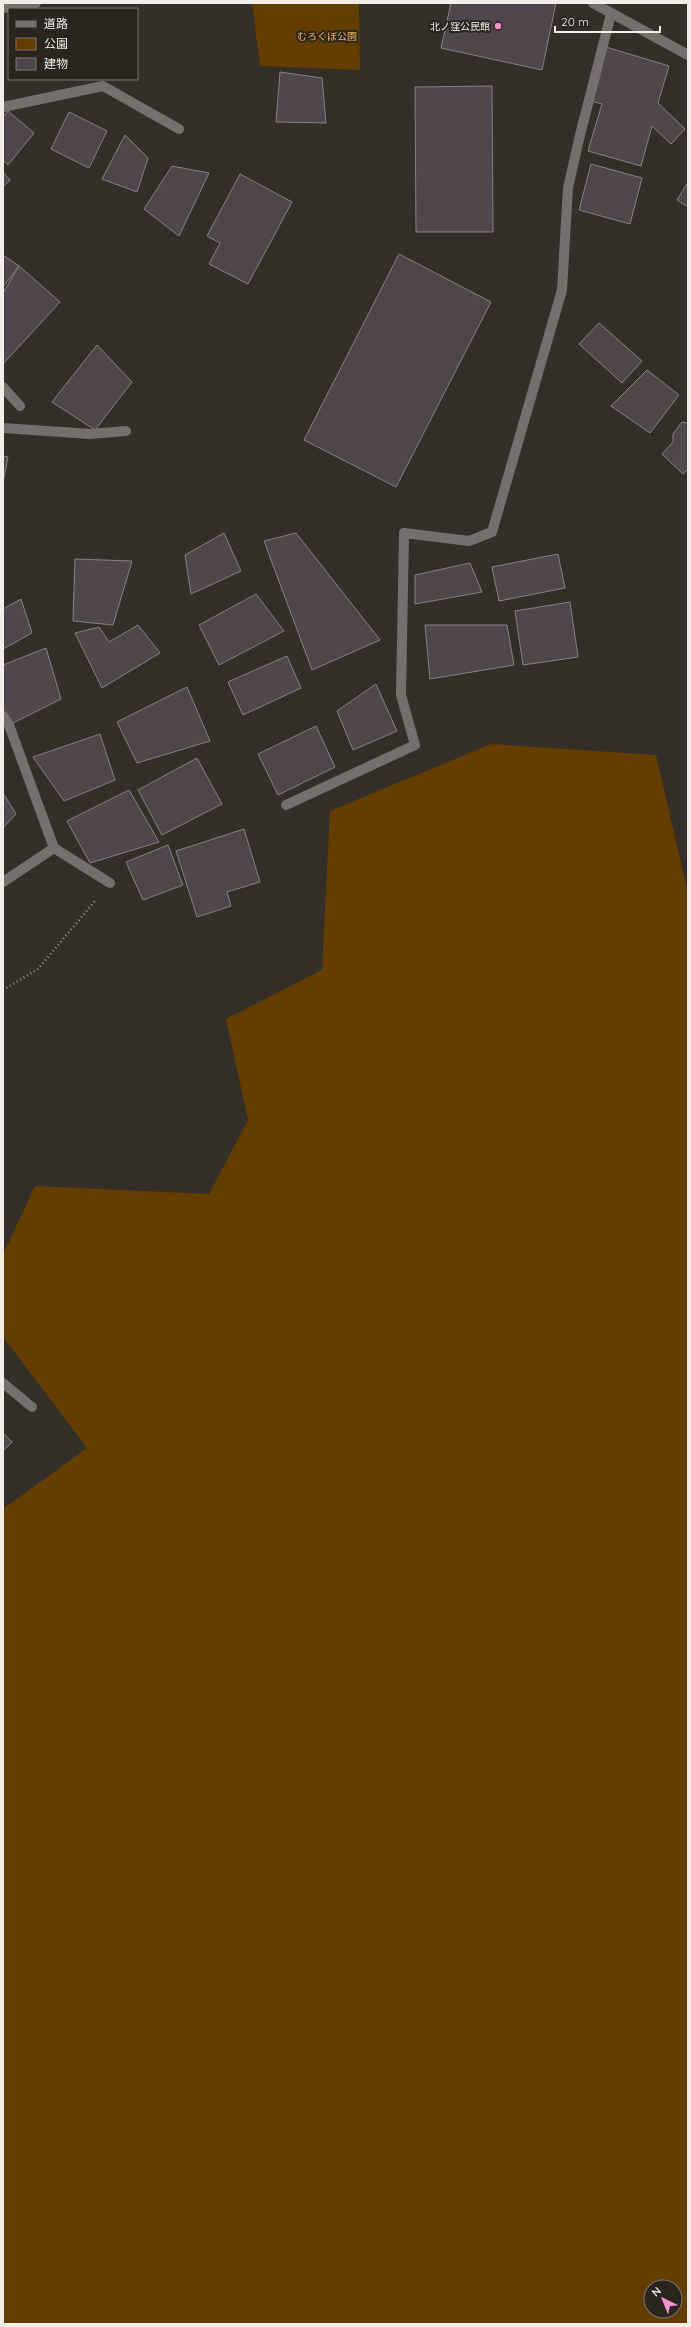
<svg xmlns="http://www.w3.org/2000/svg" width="691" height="2327" viewBox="0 0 691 2327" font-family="Quicksand,'Noto Sans JP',sans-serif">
  <rect width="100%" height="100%" fill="#342f28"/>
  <g fill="#643e00" fill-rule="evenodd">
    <path d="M252 3H359L360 70 260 66Z"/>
    <path d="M491 744 656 755 688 893V2324H3V1509L87 1448 3 1337V1254L35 1186 209 1194 248 1120 226 1019 322 970 330 811ZM651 2287H675V2311H651Z"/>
  </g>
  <g fill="#50474c" stroke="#8a8186">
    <path d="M451 3H556L542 70 441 48Z"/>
    <path d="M606 47 669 66 658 103 685 129 671 144 652 126 641 166 588 151 602 104 591 101Z"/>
    <path d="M280 72 322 78 326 123 276 122Z"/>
    <path d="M492 86 493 232H416L415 87Z"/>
    <path d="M8 111 34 133 8 165 3 160V117Z"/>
    <path d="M69 112 107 131 89 168 51 149Z"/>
    <path d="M125 135 148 158 137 192 102 179Z"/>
    <path d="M591 164 642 178 630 224 579 210Z"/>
    <path d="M172 166 209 173 179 236 144 209Z"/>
    <path d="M3 172 10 180 3 187Z"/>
    <path d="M240 174 292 202 248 284 209 264 220 243 207 236Z"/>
    <path d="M688 182V207L677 200Z"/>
    <path d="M399 254 491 302 396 487 304 440Z"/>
    <path d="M3 255 19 266 3 287Z"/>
    <path d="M19 266 60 302 3 364V293Z"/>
    <path d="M599 323 642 361 622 383 579 344Z"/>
    <path d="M97 345 132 382 95 430 52 402Z"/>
    <path d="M647 370 679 395 650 433 611 406Z"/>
    <path d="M682 422 688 423V469L683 474 662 454 673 442V434Z"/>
    <path d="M3 456 8 457 3 482Z"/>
    <path d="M224 533 241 571 191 594 185 555Z"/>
    <path d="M296 533 380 640 312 670 264 541Z"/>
    <path d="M558 554 565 588 499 601 492 567Z"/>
    <path d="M75 559 132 561 113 625 73 621Z"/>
    <path d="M470 563 482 592 415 604V575Z"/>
    <path d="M256 594 284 631 219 665 199 625Z"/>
    <path d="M21 599 32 633 3 649V609Z"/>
    <path d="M570 602 578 657 523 665 515 611Z"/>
    <path d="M138 625 160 653 102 688 75 633 99 627 109 642Z"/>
    <path d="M425 625H507L514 665 430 679Z"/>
    <path d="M46 648 61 699 9 725 3 711V665Z"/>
    <path d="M287 656 301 688 243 715 228 682Z"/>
    <path d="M376 684 397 731 353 750 337 711Z"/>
    <path d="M187 687 210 741 137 763 117 722Z"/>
    <path d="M316 726 335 767 278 795 258 754Z"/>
    <path d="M100 734 115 780 64 801 33 757Z"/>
    <path d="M197 758 222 804 162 835 138 790Z"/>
    <path d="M129 790 159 842 90 863 67 821Z"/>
    <path d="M3 793 16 814 3 828Z"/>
    <path d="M244 829 260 882 227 892 231 906 197 917 176 851Z"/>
    <path d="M168 845 183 885 143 900 126 862Z"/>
    <path d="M3 1433 12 1442 3 1451Z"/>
  </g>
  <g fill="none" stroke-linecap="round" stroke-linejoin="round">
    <path stroke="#9b9691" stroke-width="2.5" stroke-dasharray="1 3" stroke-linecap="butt" d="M3 990 38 969 95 901"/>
    <g stroke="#75706f" stroke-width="10">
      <path d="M3 107 103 86 179 129"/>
      <path d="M3 387 20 406"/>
      <path d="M3 428 90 434 126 431"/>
      <path d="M3 716 9 725 54 848 110 883"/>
      <path d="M286 805 415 745 401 695 404 533"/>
      <path d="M3 882 54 848"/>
      <path d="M3 1383 32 1407"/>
    </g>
    <g stroke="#75706f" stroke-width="10">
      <path d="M593 3 688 55"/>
      <path d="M3 8 36 3"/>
      <path d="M404 533 469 541 492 532 562 290 568 188 580 135 611 14"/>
    </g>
  </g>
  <circle fill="#f591d2" stroke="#2a251f" stroke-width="1.5" cx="498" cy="26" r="4"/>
  <g text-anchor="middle" stroke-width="4" stroke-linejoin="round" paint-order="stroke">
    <g font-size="10" fill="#f2eeea" stroke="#2a251f" text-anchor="end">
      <text x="490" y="30">北ノ窪公民館</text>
    </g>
    <g font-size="10" fill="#f4b15d" stroke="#2a251f">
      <text x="327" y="40">むろくぼ公園</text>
    </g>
  </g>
  <rect width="691" height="2327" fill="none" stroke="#f2eeea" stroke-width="8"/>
  <rect x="8" y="8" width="130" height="72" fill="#2a251f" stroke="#7a7570"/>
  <rect x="16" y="21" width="20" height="6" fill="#75706f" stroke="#7a7570"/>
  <text x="44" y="28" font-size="12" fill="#f2eeea">道路</text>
  <rect x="16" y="38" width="20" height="12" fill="#643e00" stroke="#7a7570"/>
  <text x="44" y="48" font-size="12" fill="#f2eeea">公園</text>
  <rect x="16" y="58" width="20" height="12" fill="#50474c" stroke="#7a7570"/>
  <text x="44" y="68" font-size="12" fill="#f2eeea">建物</text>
  <g transform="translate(663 2299) rotate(317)"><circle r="19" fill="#2a251f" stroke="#7a7570"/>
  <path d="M0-3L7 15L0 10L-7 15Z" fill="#f591d2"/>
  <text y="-6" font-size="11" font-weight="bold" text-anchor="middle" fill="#f2eeea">N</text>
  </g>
  <path d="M555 26v6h105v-6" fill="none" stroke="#f2eeea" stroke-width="2"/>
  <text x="561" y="26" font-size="12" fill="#f2eeea" stroke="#2a251f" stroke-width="3" paint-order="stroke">20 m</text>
</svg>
